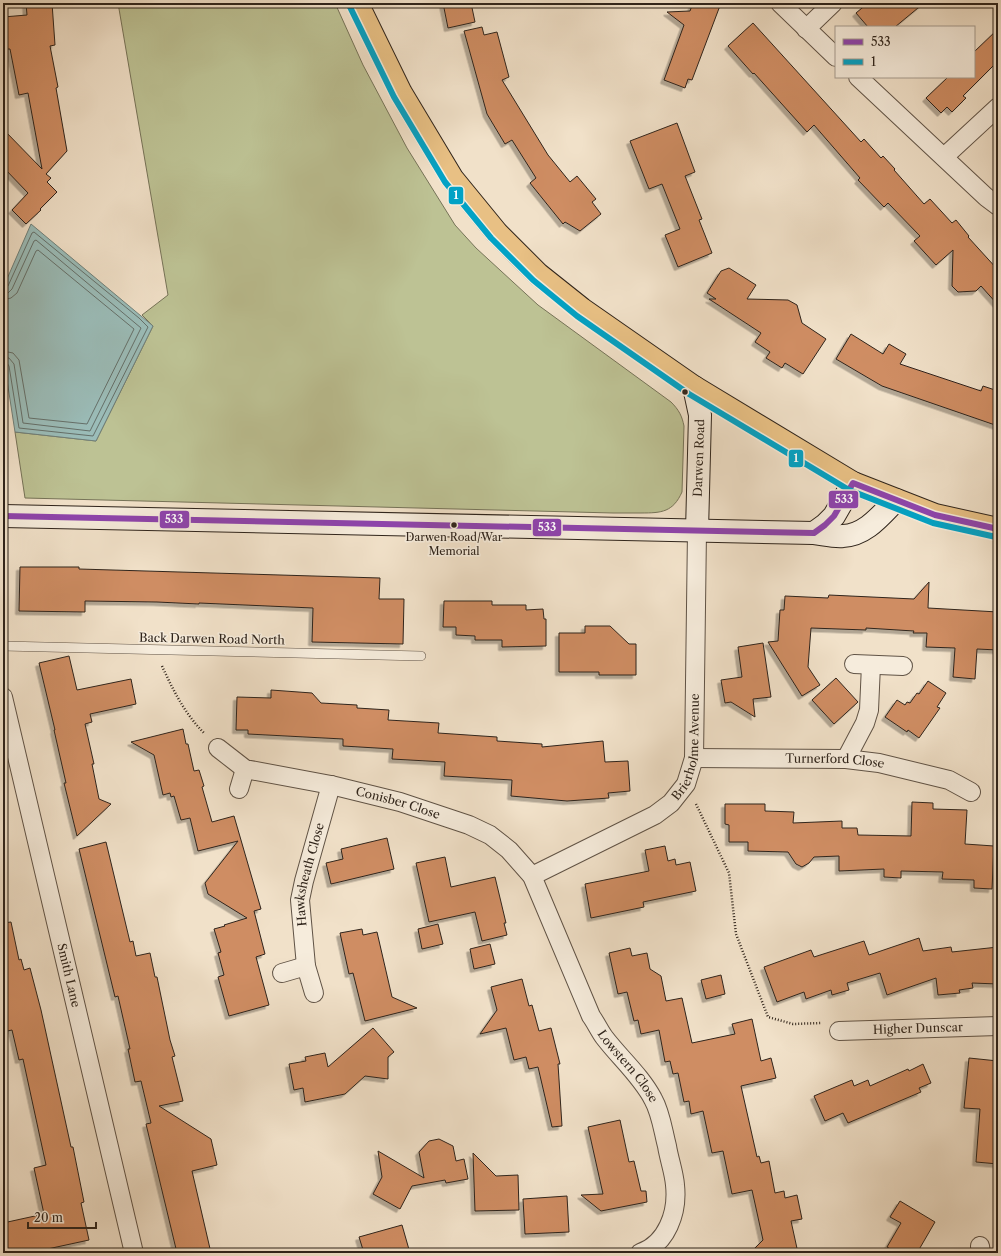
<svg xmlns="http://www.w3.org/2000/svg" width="1001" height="1256" viewBox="0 0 1001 1256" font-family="'Libre Caslon Text',serif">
  <defs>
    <filter id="shadow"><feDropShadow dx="-3.5" dy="3.5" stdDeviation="0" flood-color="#0004"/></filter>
  </defs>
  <rect width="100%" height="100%" fill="#f1e1c9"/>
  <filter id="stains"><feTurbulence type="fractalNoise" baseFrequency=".005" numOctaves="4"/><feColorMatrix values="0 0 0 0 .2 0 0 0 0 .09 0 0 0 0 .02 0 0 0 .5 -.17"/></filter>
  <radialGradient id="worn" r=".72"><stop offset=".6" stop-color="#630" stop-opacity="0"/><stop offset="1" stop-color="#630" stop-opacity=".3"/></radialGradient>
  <path fill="#bdc294" stroke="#767358" d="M118 3H335L363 65 407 148 455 225 476 248 538 305 671 402C679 410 682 416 684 426L682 492C673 512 662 513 641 513 632 513 622 513 613 513L25 498 15 432 96 441 153 326 142 315 168 295Z"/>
  <path fill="#9bbdb9" stroke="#70807a" d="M31 224 153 326 96 441 15 432 3 354V288Z"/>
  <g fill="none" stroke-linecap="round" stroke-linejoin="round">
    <g stroke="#65706a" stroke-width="1">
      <path d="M3 288H6L8 286 32 233 34 232 139 318 148 327 93 436 19 428 9 366 7 363 3 362"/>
      <path d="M3 293H8L12 289 34 241 36 240 141 328 90 431 23 423 14 364 9 358 3 357"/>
      <path d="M3 300 11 298 17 293 36 251 38 250 134 329 87 424 29 418 19 360 13 353 3 351"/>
    </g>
  </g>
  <g fill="#cf8d64" stroke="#2f241b" filter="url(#shadow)">
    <path d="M26 3H52L55 45 50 46 58 87 56 88 67 151 46 174 51 178 47 182 57 192 40 209 41 210 26 224 12 210 28 193 3 167V129L42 169 28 93 19 95 10 49H3V17L27 15Z"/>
    <path d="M443 3H471L475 22 448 28Z"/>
    <path d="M693 3H721L692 80 688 79 685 88 664 80 684 25 667 12 690 11Z"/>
    <path d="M868 3H924L895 27H868L856 13Z"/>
    <path d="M753 23 861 142 864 139 881 158 883 156 895 169 894 170 924 204 930 199 952 223 956 220 969 236 968 237 998 270V305L981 286 976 291 958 292 952 286 953 250 936 265 914 241 920 236 888 203 884 207 858 180 860 178 814 125 807 132 754 73 753 74 728 46Z"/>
    <path d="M482 27 484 35 497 32 509 77 502 80 548 155 570 182 577 176 596 199 592 202 601 214 580 231 565 222 563 224 530 183 536 178 512 140 505 144 487 114 464 31Z"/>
    <path d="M998 29V61L963 96 966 98 952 112 947 107 941 113 926 98 948 77H974V52Z"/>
    <path d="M677 123 695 172 685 176 702 219 699 220 712 253 678 267 665 235 680 229 662 184 649 189 630 141Z"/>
    <path d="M729 268 756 285 747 299 788 300 797 305 802 323 826 339 803 374 785 363 782 368 766 358 770 352 755 342 761 333 709 299H716L707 293 721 271Z"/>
    <path d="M851 334 883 354 889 344 906 354 900 364 981 391 983 386 998 391V426L882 386 836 359Z"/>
    <path d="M20 567H79V569L380 578 379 599H404L403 644 312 642 313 608 199 603V604L157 602 85 601V612L19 611Z"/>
    <path d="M929 582 928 608 998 612V650L977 649 975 679 953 677 955 648 926 647 927 633H913L914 631 866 628V630L811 628 808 667 820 685 802 696 768 642 778 641 780 610H784L785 596 828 598 829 595 914 599Z"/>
    <path d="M444 601H492V605H526V610L543 609 544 619H546V646L502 647V640H475V636L456 635V627H443Z"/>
    <path d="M585 626H610L629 644H636V675H599V672H559V633H585Z"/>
    <path d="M763 643 771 697 753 699 755 717 731 702 725 703 721 680 742 677 738 647Z"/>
    <path d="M69 656 77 690 131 679 136 704 90 714 92 722 85 724 94 764H92L99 799 111 804 77 836 64 783H66L54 730H55L39 663Z"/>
    <path d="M836 678 858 702 834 724 812 700Z"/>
    <path d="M928 681 946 693 937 707 940 708 919 738 908 730 907 732 885 717 897 700 905 705 907 702 910 703 917 693 919 694Z"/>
    <path d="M271 690 312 693 321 703 357 705V708L389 710 388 720 439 723 438 733 497 737V741L542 744V747L603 741 605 762 628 761 630 791 608 793 609 798 567 801 511 796 512 780 444 776 445 762 392 759 393 749 343 746V739L248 734V730H236L237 697 271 698Z"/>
    <path d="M183 729 186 744H188L194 771 199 770 204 786 202 787 212 822 234 816 261 909 254 911 265 954 256 957 269 1005 229 1016 218 977 224 975 218 953 221 952 214 929 225 926 224 925 247 918 208 894 205 883 238 841 198 851 190 818 181 820 174 796 171 797 170 793 163 795 154 755 131 742Z"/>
    <path d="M912 802 933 803V809L967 810 965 844 994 846 992 889 974 888V880L942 879 943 872 901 871V878L884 877V869L839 871V856L814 857 809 863 802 867 796 864 788 852 748 851V842H729V825L725 824V804H765V811L794 812 793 823 842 821V828H857L858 835 911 836Z"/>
    <path d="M387 838 394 869 331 884 326 863 343 859 341 849Z"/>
    <path d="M106 842 130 942 133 941 136 956 150 953 155 977H157L170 1040 175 1056 172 1057 183 1101 159 1106 211 1139 217 1165 192 1171 211 1253H177L146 1124 151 1123 141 1081 135 1082 128 1049H130L118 996 115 997 79 849Z"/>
    <path d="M665 846 668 861 675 859 676 865 690 862 696 891 643 902 644 907 591 918 585 884 649 871 645 850Z"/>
    <path d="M445 857 451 887 495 877 506 923H504L507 935 482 941 475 912 429 922 416 863Z"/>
    <path d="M11 922 19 960 21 959 24 970 30 968 41 1010 71 1147H73L84 1202 81 1203 89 1240 29 1253H7L6 1249H3V1223L44 1214 34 1168 46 1165 23 1059 19 1060 12 1030 3 1032V923Z"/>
    <path d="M438 924 443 944 422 949 418 929Z"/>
    <path d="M362 929 363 935 377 932 392 997 417 1008 365 1021 353 973 349 974 340 933Z"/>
    <path d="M919 938 923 951 951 947 952 952 998 947V984L972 983 973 988 959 990 960 993 938 995 936 978 887 995 880 973 847 983 849 990 832 995 831 990 806 999 804 992 777 1002 764 967 811 950 814 957 864 941 869 955Z"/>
    <path d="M490 944 495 964 474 969 470 949Z"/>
    <path d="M630 948 632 956 647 953 650 969 661 976 666 1001 682 998 692 1043 735 1034 732 1024 752 1019 761 1061 771 1058 776 1078 741 1086 757 1157 759 1156 761 1163 769 1161 775 1193 784 1191 785 1198 797 1195 802 1219 791 1221 798 1253H750L763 1240 752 1190 732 1194 723 1151 712 1153 703 1111 691 1114 689 1101 684 1102 678 1073 673 1074 670 1061 665 1062 659 1030 641 1034 638 1020 634 1021 627 992 618 994 609 953Z"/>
    <path d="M721 975 725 994 706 999 701 980Z"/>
    <path d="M522 979 529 1006 532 1005 539 1031 551 1028 560 1064H558L562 1126 552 1127 538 1067 529 1069 526 1057 514 1060 506 1028 480 1034 497 1010 491 987Z"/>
    <path d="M373 1028 394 1052 388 1057V1079L365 1076 345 1094 305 1102 303 1088 294 1090 289 1064 306 1061 305 1057 325 1053 328 1067Z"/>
    <path d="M969 1058 998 1061V1164L976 1162 980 1109 964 1108Z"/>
    <path d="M923 1064 931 1083 919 1088 921 1092 848 1123 843 1113 825 1121 814 1096 852 1080 854 1086 868 1080 870 1086 908 1069 909 1071Z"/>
    <path d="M620 1120 629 1162 634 1161 641 1191H646L647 1202 601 1211 581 1195 603 1194 588 1127Z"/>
    <path d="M439 1139 453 1146 456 1161 464 1159 468 1179 446 1183 445 1180 412 1186 400 1209 373 1194 382 1177 378 1151 424 1178 419 1152 429 1141Z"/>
    <path d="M473 1153 496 1176 518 1175 519 1210 475 1211Z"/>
    <path d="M567 1196 569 1232 525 1234 523 1199Z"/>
    <path d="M900 1201 935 1222 917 1253H897L887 1247 901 1223 890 1217Z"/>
    <path d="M402 1225 410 1253H364L359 1237Z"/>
  </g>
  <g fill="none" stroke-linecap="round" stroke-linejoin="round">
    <defs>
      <path id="lane" d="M3 646 421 656"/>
      <g id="street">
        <path d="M780 3 836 57"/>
        <path d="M806 29 833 3"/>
        <path d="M858 77 986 197 998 206"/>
        <path d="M944 157 998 107"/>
        <path d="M854 664 903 666"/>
        <path id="s1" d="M3 697 134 1253"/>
        <path id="s2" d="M218 748 245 769 331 785 400 802 469 825 490 835 509 850 532 876 591 1016C596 1023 599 1030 604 1037 620 1058 641 1076 653 1099 661 1113 663 1131 667 1146 669 1159 674 1172 675 1185 678 1212 667 1244 640 1253"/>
        <path id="s3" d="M694 758 846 759 879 763 949 780 971 792"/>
        <path d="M846 759 865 723 869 710 871 665"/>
        <path d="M239 789 245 769"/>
        <path id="s4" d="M532 876 655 815 671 803 686 784 694 758 697 531"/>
        <path d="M282 973 306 966"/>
        <path id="s5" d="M314 993 306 966 300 900 304 881 331 785"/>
        <path id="s6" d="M839 1031 998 1026"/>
        <path d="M980 1246 981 1253"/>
      </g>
      <g id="secondary">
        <path d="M694 387 700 415 697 531"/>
        <path d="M3 516 814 533C823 534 834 537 843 536 866 535 881 515 896 500"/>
        <path d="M814 533 825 525 834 516 853 483"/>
      </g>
      <path id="highway" d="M357 3 401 93 452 178 497 233 538 274 582 309 694 387 853 483 935 515 998 529"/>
    </defs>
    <use href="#lane" stroke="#605346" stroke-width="10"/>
    <use href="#street" stroke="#605346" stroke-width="20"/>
    <use href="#secondary" stroke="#2f241b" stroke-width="24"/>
    <use href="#highway" stroke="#2f241b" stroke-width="24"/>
    <g stroke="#2f241b" stroke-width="2.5" stroke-dasharray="1 2" stroke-linecap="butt">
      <path d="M162 666C173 690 185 714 204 733"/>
      <path d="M696 804 729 873 736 934 768 1017 793 1024 822 1023"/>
    </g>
    <use href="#lane" stroke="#f6ecdc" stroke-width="9"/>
    <use href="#street" stroke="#f6ecdc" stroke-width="18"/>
    <use href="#secondary" stroke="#f6ecdc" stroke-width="22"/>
    <use href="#highway" stroke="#e8c084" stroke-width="22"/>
    <defs>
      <path id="bus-1" d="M3 516 814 533 825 525 834 516 853 483 935 515 998 529"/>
      <path id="bus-2" d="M350 7 394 97 445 182 491 238 533 280 577 316 689 394 849 490 933 523 996 537"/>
    </defs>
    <use href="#bus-1" stroke="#f6ecdc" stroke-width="9"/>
    <use href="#bus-2" stroke="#f6ecdc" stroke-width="9"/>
    <use href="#bus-1" stroke="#8e44ad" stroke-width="6"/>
    <use href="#bus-2" stroke="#02a2c5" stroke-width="6"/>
  </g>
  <g fill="#2f241b" stroke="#f6ecdc" stroke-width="1.5">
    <circle cx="685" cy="392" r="3.5"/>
    <circle cx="454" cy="525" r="3.5"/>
  </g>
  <g text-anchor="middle" stroke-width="3" stroke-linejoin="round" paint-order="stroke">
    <g font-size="11" fill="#2f241b" stroke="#f6ecdc">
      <text x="454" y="541">Darwen Road/War<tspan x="454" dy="14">Memorial</tspan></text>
    </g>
    <g font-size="12" fill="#2f241b" stroke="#f6ecdc">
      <text transform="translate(699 458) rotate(-88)" y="4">Darwen Road</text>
      <text transform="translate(212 639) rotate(1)" y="4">Back Darwen Road North</text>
      <text dy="4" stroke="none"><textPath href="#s4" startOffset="218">Brierholme Avenue</textPath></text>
      <text dy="4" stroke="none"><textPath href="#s3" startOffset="141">Turnerford Close</textPath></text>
      <text dy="4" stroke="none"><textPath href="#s2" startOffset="191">Conisber Close</textPath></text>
      <text dy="4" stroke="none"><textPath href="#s5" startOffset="121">Hawksheath Close</textPath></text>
      <text dy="4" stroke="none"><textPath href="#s1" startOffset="286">Smith Lane</textPath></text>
      <text dy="4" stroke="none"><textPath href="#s6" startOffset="79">Higher Dunscar</textPath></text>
      <text dy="4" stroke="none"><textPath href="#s2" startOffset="562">Lowstern Close</textPath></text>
    </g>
  </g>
  <g stroke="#f6ecdc" stroke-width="1.5">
    <rect x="448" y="186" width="16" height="19" rx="4" fill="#02a2c5"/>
    <rect x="788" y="449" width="16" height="19" rx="4" fill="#02a2c5"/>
    <rect x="828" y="490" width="31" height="19" rx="4" fill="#8e44ad"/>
    <rect x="159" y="510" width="31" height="19" rx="4" fill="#8e44ad"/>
    <rect x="532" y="518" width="30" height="19" rx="4" fill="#8e44ad"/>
  </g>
  <g font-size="11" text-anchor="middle" font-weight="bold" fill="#fff">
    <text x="456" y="199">1</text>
    <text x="796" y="462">1</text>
    <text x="844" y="503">533</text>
    <text x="174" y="523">533</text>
    <text x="547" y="531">533</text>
  </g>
  <rect width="1001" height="1256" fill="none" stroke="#f1e1c9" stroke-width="16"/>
  <rect x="4" y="4" width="993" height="1248" fill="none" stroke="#2f241b" stroke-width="2"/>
  <rect x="8" y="8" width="985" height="1240" fill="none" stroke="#2f241b"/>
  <rect x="835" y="26" width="140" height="52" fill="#f6ecdc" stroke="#a69c8f"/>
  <rect x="843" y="39" width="20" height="6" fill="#8e44ad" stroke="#a69c8f"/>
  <text x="871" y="46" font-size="12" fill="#2f241b">533</text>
  <rect x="843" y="59" width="20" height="6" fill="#02a2c5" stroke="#a69c8f"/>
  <text x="871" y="66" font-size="12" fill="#2f241b">1</text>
  <path d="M28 1222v6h68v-6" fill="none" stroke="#2f241b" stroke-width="2"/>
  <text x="34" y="1222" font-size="12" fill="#2f241b" stroke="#f6ecdc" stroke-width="3" paint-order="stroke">20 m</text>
  <rect width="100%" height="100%" filter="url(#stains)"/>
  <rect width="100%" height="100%" fill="url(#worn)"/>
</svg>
